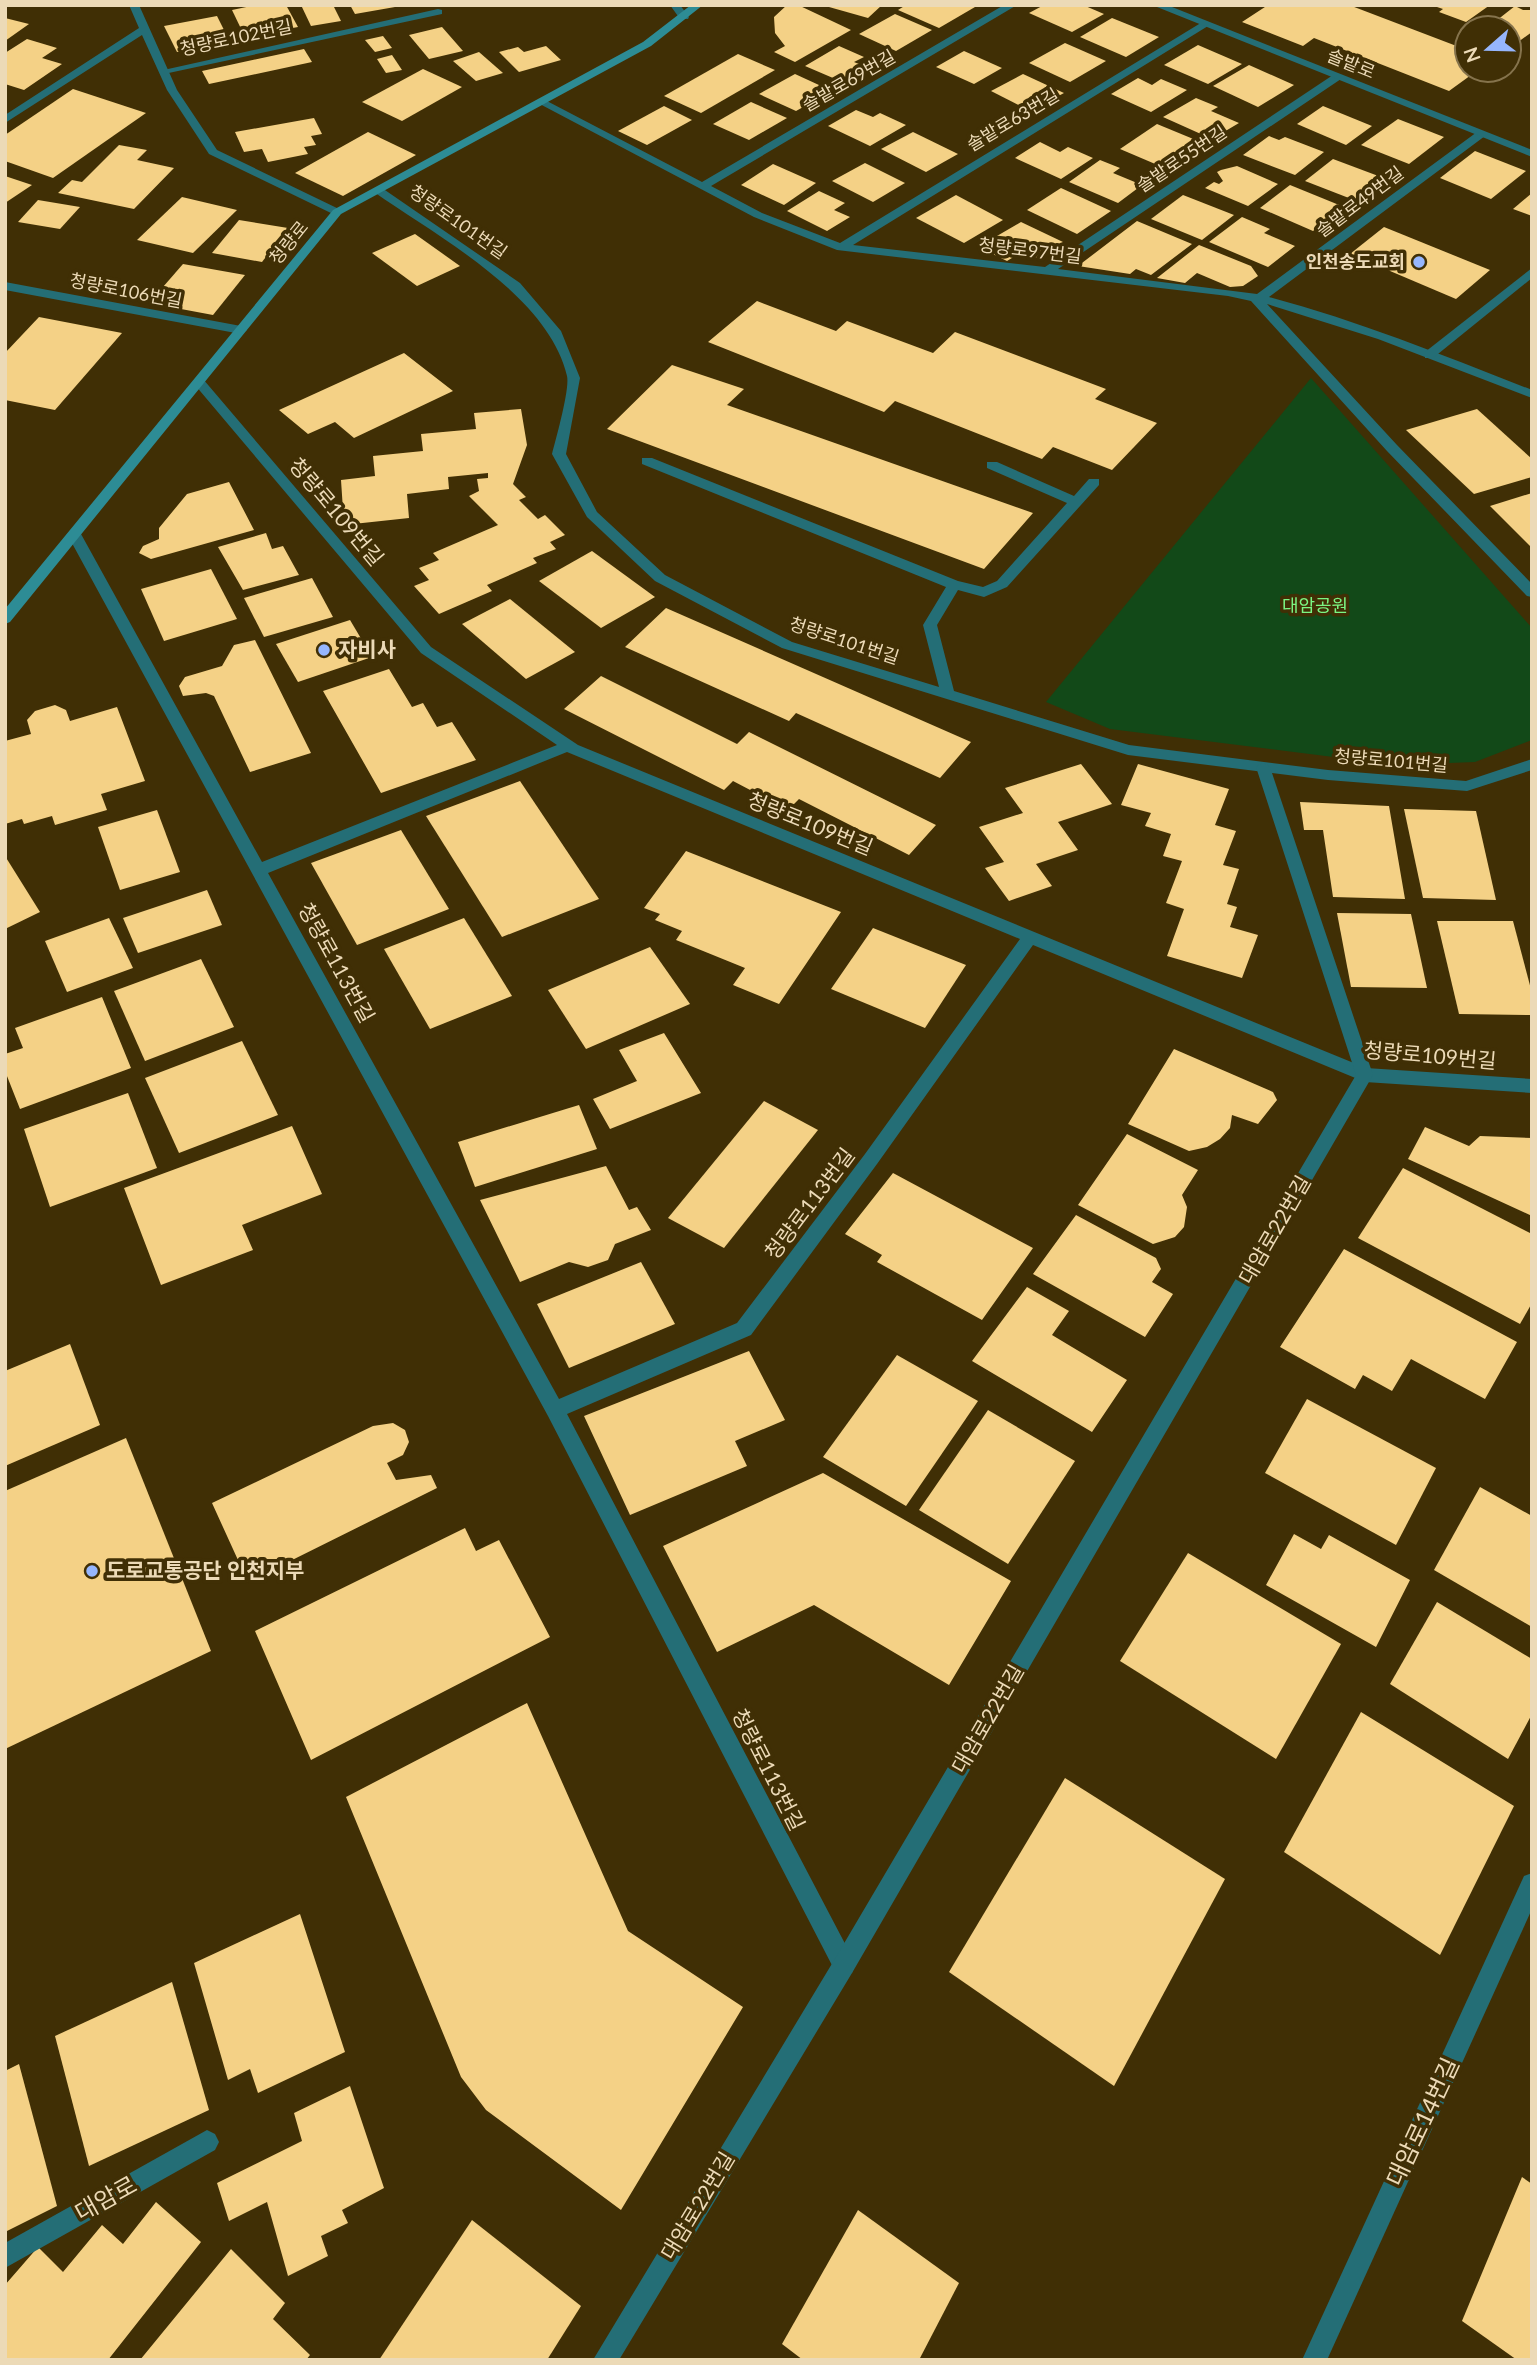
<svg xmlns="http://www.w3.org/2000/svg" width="1537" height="2365" viewBox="0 0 1537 2365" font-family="Lato,'Noto Sans KR',sans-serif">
  <rect width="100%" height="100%" fill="#402f05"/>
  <path fill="#124918" d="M1311 378 1532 628V740L1475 762 1397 765 1110 729 1046 702Z"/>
  <g fill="#f4d186">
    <path d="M256 5H286L298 27 245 37 232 10Z"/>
    <path d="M301 5H333L341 21 311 26Z"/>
    <path d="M350 5H395V7L355 14Z"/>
    <path d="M787 5H798L851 30 795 62 774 52 785 46 775 33 774 17Z"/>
    <path d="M831 5H882L868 18 829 7Z"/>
    <path d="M906 5H970L975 7 939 28 898 10Z"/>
    <path d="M1044 5H1083L1104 14 1072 32 1029 13Z"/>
    <path d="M1268 5H1349L1467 50V70H1478L1449 91 1314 38 1303 46 1242 22Z"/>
    <path d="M1440 5H1490L1466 22 1439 12 1443 9 1437 7Z"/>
    <path d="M1515 6 1523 10H1532V32L1518 42 1509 39V28H1487Z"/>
    <path d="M895 14 932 30 896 51 859 34Z"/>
    <path d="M217 16 230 42 177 52 164 26Z"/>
    <path d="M5 18 29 24 5 41Z"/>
    <path d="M1112 18 1159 37 1126 57 1080 37Z"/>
    <path d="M442 27 463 51 429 59 409 35Z"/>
    <path d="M383 36 392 48 375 52 365 40Z"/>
    <path d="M27 39 57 48 42 58 62 64 24 90 5 84V53Z"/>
    <path d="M1065 43 1106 61 1070 82 1029 63Z"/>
    <path d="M1198 45 1242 64 1208 84 1164 65Z"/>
    <path d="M546 46 561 60 519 72 499 52 518 47 524 52Z"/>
    <path d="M839 46 864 57 854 62 871 69 847 84 805 66Z"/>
    <path d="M304 49 312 62 209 84 202 71Z"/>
    <path d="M964 51 1002 68 974 84 936 67Z"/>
    <path d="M479 52 503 73 476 81 453 61Z"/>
    <path d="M738 54 775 70 701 113 664 96Z"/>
    <path d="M392 55 402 70 386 73 377 59Z"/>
    <path d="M1249 65 1294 85 1258 107 1213 86Z"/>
    <path d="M423 69 462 87 402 121 362 102Z"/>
    <path d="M795 74 832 91 796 111 759 94Z"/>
    <path d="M1023 74 1064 93 1030 111 991 91Z"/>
    <path d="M1138 78 1152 85 1161 79 1187 90 1151 112 1111 94Z"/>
    <path d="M73 89 146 113 53 178 5 161V135Z"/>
    <path d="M1196 98 1218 107 1211 111 1239 123 1212 139 1163 117Z"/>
    <path d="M751 102 787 118 749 140 713 124Z"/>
    <path d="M664 106 692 120 647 145 618 131Z"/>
    <path d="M1323 106 1372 126 1346 145 1297 124Z"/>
    <path d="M856 110 873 117 880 113 906 125 870 146 828 126Z"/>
    <path d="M314 118 322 134 311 136 316 145 304 147 308 154 268 162 262 149 244 152 235 132Z"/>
    <path d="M1398 119 1444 137 1409 164 1361 145Z"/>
    <path d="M1157 124 1203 143 1167 169 1120 149Z"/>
    <path d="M368 132 416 155 343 196 295 173Z"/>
    <path d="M913 132 958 154 926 172 881 149Z"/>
    <path d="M1269 136 1279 140 1285 137 1324 152 1295 175 1243 155Z"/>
    <path d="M1040 142 1060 152 1068 147 1093 158 1061 179 1015 158Z"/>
    <path d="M119 145 147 150 137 160 174 168 134 209 58 193 72 180 82 182Z"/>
    <path d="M1475 151 1526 171 1491 199 1440 178Z"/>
    <path d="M1333 159 1381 177 1354 200 1305 181Z"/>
    <path d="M1100 160 1120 168 1113 173 1142 185 1118 203 1069 182Z"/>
    <path d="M865 163 905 183 873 202 832 181Z"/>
    <path d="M773 164 816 183 784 205 741 185Z"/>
    <path d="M1237 166 1278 184 1248 206 1205 188 1214 182 1219 184 1223 181 1217 172 1221 170Z"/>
    <path d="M5 176 32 185 5 203Z"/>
    <path d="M1290 185 1344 207 1313 231 1260 208Z"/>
    <path d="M1061 188 1111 211 1077 234 1027 210Z"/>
    <path d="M819 191 845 203 834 210 850 217 827 231 787 211Z"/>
    <path d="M1532 193V216L1513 209Z"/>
    <path d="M956 195 1003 220 964 243 916 218Z"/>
    <path d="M1183 195 1234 215 1202 240 1151 219Z"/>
    <path d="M182 197 237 210 193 253 137 240Z"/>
    <path d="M38 200 80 207 60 229 18 222Z"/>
    <path d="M1242 217 1270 229 1264 233 1295 246 1268 267 1209 242Z"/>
    <path d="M239 220 288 228 262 262 212 253Z"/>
    <path d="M1137 221 1192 244 1151 275 1136 269 1130 274 1078 266Z"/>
    <path d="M1021 222 1063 242 1037 258 1023 251 1007 261 978 247Z"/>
    <path d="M1384 227 1490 270 1456 299 1350 254Z"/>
    <path d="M415 234 460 266 417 286 372 253Z"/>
    <path d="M1199 245 1251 266 1258 276 1243 286 1230 287 1197 273 1185 283 1157 278Z"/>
    <path d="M183 264 245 275 213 315 149 303Z"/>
    <path d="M757 301 836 331 847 321 933 353 955 332 1106 389 1095 399 1157 423 1112 470 1053 447 1042 459 895 401 884 412 708 342Z"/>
    <path d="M39 317 122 333 55 410 5 400V353Z"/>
    <path d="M404 353 453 391 354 438 335 422 308 434 279 410Z"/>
    <path d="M672 365 744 389 727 405 1033 513 984 569 607 429Z"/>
    <path d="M521 409 527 445 513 484 526 497 519 500 538 519 545 515 565 535 550 542 556 549 533 558 537 563 487 585 492 591 439 614 414 586 429 580 419 568 439 560 433 553 498 525 469 496 479 491 477 479 488 478V473L448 477 449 489 407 494 409 518 344 525 341 480 375 476 373 456 423 451 421 434 476 429 474 413Z"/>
    <path d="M1477 409 1532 459V477L1474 494 1406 430Z"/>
    <path d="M229 482 254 530 151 559 139 553 143 546 159 539V528L187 494Z"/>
    <path d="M1532 493V548L1490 506Z"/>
    <path d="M266 533 272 549 283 546 299 575 243 590 218 547Z"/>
    <path d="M592 551 655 597 601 628 539 581Z"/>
    <path d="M211 569 237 619 164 641 141 589Z"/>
    <path d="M312 578 333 617 264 637 244 598Z"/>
    <path d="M510 599 575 652 526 679 462 624Z"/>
    <path d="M666 608 971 742 940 778 796 713 789 721 625 647Z"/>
    <path d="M350 620 372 657 298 682 276 644Z"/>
    <path d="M255 640 311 753 250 772 214 696 206 693 183 696 179 686 185 677 222 666 234 645Z"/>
    <path d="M389 669 412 707 423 703 437 727 452 722 476 760 381 793 323 691Z"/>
    <path d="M601 676 737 744 749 732 936 825 909 855 799 799 788 810 733 781 724 790 564 709Z"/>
    <path d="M55 705 66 710 70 721 117 707 145 781 101 794 107 810 55 825 52 816 24 824 22 819 5 824V741L31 734 27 720 35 711Z"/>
    <path d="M1081 764 1112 804 1058 822 1078 850 1036 864 1052 886 1009 901 985 868 1004 862 979 827 1023 813 1005 788Z"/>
    <path d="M1138 764 1229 789 1215 825 1236 831 1223 865 1239 869 1227 904 1237 907 1230 927 1258 935 1242 978 1167 956 1184 909 1166 903 1182 861 1163 856 1171 834 1145 826 1151 813 1121 805Z"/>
    <path d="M520 781 599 899 502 937 426 816Z"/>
    <path d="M1300 802 1389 806 1405 899 1333 897 1323 830H1304Z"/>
    <path d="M1404 809 1476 811 1496 900 1423 898Z"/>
    <path d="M157 810 180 872 120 890 98 827Z"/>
    <path d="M401 830 449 909 357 945 311 863Z"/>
    <path d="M686 851 841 912 779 1004 733 985 745 968 676 940 682 931 655 920 660 914 644 908Z"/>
    <path d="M5 856 40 912 5 929Z"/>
    <path d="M207 890 222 925 138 953 123 918Z"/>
    <path d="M1337 913 1411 914 1427 988 1351 987Z"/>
    <path d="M109 918 133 968 67 992 45 941Z"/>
    <path d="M464 918 512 996 430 1029 384 949Z"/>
    <path d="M1437 921H1513L1532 993V1015L1459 1014Z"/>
    <path d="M873 928 966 965 925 1028 831 989Z"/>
    <path d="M650 947 690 1004 586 1049 548 990Z"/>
    <path d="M201 959 234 1027 145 1061 114 991Z"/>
    <path d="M102 997 131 1068 20 1109 5 1071V1054L23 1048 15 1028Z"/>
    <path d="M664 1033 701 1093 610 1129 593 1099 637 1081 619 1050Z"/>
    <path d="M242 1041 278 1115 179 1153 145 1078Z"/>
    <path d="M1174 1049 1273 1092 1277 1100 1258 1124 1232 1115 1230 1128 1220 1139 1207 1147 1189 1151 1128 1124Z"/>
    <path d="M128 1093 157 1168 50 1207 24 1129Z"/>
    <path d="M764 1101 818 1130 724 1248 668 1218Z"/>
    <path d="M579 1105 597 1149 475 1187 458 1142Z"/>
    <path d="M292 1126 322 1194 242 1225 253 1250 161 1285 124 1188Z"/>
    <path d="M1425 1127 1469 1146 1480 1136 1532 1138V1216L1408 1159Z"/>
    <path d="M1127 1134 1198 1170 1182 1195 1187 1207 1184 1227 1175 1237 1153 1244 1078 1205Z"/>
    <path d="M606 1166 629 1210 637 1207 651 1230 615 1244 608 1260 588 1267 569 1262 520 1282 480 1200Z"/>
    <path d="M1403 1168 1532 1234V1303L1520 1324 1358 1238Z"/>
    <path d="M893 1173 1033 1248 982 1320 877 1262 882 1255 845 1234Z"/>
    <path d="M1076 1215 1156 1258 1161 1269 1152 1282 1173 1294 1145 1337 1033 1274Z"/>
    <path d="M1344 1249 1517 1342 1485 1399 1411 1359 1392 1391 1363 1375 1355 1389 1280 1347Z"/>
    <path d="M641 1262 675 1324 569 1368 537 1304Z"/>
    <path d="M1027 1287 1069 1311 1052 1335 1127 1380 1092 1432 972 1361Z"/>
    <path d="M70 1344 100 1425 5 1466V1371Z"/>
    <path d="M749 1351 785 1420 735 1441 747 1466 630 1515 584 1416Z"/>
    <path d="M897 1355 978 1401 906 1506 823 1457Z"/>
    <path d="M1307 1399 1436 1468 1396 1545 1265 1473Z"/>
    <path d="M988 1410 1075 1461 1008 1564 919 1510Z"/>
    <path d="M393 1423 405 1430 409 1442 403 1455 387 1463 396 1480 431 1475 437 1488 248 1582 212 1503 373 1426Z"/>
    <path d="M126 1438 211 1651 5 1749V1491Z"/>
    <path d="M823 1473 1011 1581 949 1685 814 1605 717 1652 663 1546Z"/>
    <path d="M1480 1487 1532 1516V1627L1434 1570Z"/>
    <path d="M465 1528 476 1551 499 1540 550 1637 311 1760 255 1631Z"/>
    <path d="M1294 1534 1321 1549 1329 1535 1410 1580 1376 1647 1266 1585Z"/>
    <path d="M1188 1553 1341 1644 1276 1759 1120 1661Z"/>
    <path d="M1437 1602 1532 1659V1714L1508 1759 1390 1684Z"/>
    <path d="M527 1703 628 1931 743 2007 621 2210 486 2110 461 2077 346 1797Z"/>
    <path d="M1361 1712 1514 1806 1440 1955 1284 1852Z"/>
    <path d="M1065 1778 1225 1879 1114 2086 949 1972Z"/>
    <path d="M300 1914 345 2052 258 2093 250 2069 228 2080 194 1963Z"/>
    <path d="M172 1982 209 2110 89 2166 55 2036Z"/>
    <path d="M19 2064 57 2206 5 2232V2071Z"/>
    <path d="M350 2086 384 2188 342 2210 348 2223 321 2236 328 2256 288 2276 267 2202 229 2221 217 2183 302 2141 294 2113Z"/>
    <path d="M1522 2177 1532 2184V2360H1517L1462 2321Z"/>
    <path d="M156 2202 201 2242 108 2360H5V2285L38 2247 63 2272 102 2225 123 2244Z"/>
    <path d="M858 2210 959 2283 919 2360H803L782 2344Z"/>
    <path d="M472 2220 581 2306 547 2360H379Z"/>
    <path d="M231 2249 285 2303 273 2319 310 2355 306 2360H140Z"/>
  </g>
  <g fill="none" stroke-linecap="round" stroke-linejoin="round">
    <g fill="#246e76" fill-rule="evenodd">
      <path d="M670 5H680L689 17 688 19H680Z"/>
      <path d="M1004 5H1017L711 186 762 213 840 243 1204 21 1208 22V26L853 245 1045 267 1333 75H1341V79L1058 269 1257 294 1477 132H1485V136L1269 297C1359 321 1445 356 1532 390V398L1378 339 1267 304 1397 445 1532 584V597L1527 596 1387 451 1251 301 1228 296 837 250 754 217 536 102 545 100 702 182Z"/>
      <path d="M438 9 442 10V14L164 74 159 71Z"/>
      <path d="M374 188H382L520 283 561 331 580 378 566 454 597 512 665 575 792 642 939 687 923 625 946 587 642 464V458H652L958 581 983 587 997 581 1067 503 987 468V462H997L1074 496 1089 479H1099V485L1007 587 984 597 958 590 937 625 954 691 1129 745 1328 770 1466 781 1532 759V770L1467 791 1328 780 1128 755 782 648 655 581 587 517 552 454C556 438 570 389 567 376 548 295 438 237 374 192Z"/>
      <path d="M199 378 203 379 431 647 578 745 1366 1068 1532 1079V1093L1365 1082 1033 945 877 1164 751 1335 567 1414 852 1957 855 1965 852 1973 844 1976 836 1973 548 1416 67 534 74 530 81 534 262 862 557 745 421 653 195 385 193 382ZM567 752 1020 939 865 1154 737 1323 559 1399 268 873Z"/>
      <path d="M207 2130 215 2134 219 2142 215 2150 5 2268V2243Z"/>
    </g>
    <g fill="#246e76" fill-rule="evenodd">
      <path d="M129 5H139L177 90 217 150 341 210V214H333L209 154 167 90 142 35 5 123V115L139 28Z"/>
      <path d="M1152 5H1167L1532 150V157Z"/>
      <path d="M1532 268V278L1433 358H1425V352Z"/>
      <path d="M5 282 241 326 247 330 241 334 5 290Z"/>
      <path d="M1263 762 1270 767 1373 1075 852 1973 619 2360H593L836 1957 1356 1075 1256 767Z"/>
      <path d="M1532 1873V1909L1327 2360H1302L1524 1876Z"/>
    </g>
    <path fill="#2d8c95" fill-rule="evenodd" d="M691 5H703L651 46 341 214 10 622 5 624V609L333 210 643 42Z"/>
  </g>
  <g fill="#96b6fd" stroke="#402f05" stroke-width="2.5">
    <circle cx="1419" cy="262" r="7"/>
    <circle cx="324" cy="650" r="7"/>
    <circle cx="92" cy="1571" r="7"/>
  </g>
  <g text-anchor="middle" stroke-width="7" stroke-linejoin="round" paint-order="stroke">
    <g font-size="18" fill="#ecdab7" stroke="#402f05">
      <text transform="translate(236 38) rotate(-12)" y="6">청량로102번길</text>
      <text transform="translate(1351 64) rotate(22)" y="6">솔밭로</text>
      <text transform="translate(849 81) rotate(-30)" y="6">솔밭로69번길</text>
      <text transform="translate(1013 120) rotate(-31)" y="6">솔밭로63번길</text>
      <text transform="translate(1182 159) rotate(-34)" y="6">솔밭로55번길</text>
      <text transform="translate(1360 202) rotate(-37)" y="6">솔밭로49번길</text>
      <text transform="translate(458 222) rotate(35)" y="6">청량로101번길</text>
      <text transform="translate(289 243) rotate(-51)" y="6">청량로</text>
      <text transform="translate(1030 251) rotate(7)" y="6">청량로97번길</text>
      <text transform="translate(126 291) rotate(11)" y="6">청량로106번길</text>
      <text transform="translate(844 641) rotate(18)" y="6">청량로101번길</text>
      <text transform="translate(1391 761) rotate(5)" y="6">청량로101번길</text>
    </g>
    <g font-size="18" font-weight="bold" fill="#ecdab7" stroke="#402f05" text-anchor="end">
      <text x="1405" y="268">인천송도교회</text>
    </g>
    <g font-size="18" fill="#7bf583" stroke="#402f05">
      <text x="1315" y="612">대암공원</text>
    </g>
    <g font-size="21" fill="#ecdab7" stroke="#402f05">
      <text transform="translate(336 512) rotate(50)" y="7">청량로109번길</text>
      <text transform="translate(810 824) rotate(22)" y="7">청량로109번길</text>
      <text transform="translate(336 963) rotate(61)" y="7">청량로113번길</text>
      <text transform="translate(1430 1056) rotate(5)" y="7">청량로109번길</text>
      <text transform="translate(810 1204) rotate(-53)" y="7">청량로113번길</text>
      <text transform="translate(1275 1230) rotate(-60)" y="7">대암로22번길</text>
      <text transform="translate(988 1719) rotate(-60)" y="7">대암로22번길</text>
      <text transform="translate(768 1770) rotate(63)" y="7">청량로113번길</text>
      <text transform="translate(698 2206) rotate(-59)" y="7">대암로22번길</text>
    </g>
    <g font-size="21" font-weight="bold" fill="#ecdab7" stroke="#402f05" text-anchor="start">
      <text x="338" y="657">자비사</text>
      <text x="106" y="1578">도로교통공단 인천지부</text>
    </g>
    <g font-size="24" fill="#ecdab7" stroke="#402f05">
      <text transform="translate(1423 2122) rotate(-65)" y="8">대암로14번길</text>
      <text transform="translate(106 2199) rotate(-29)" y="8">대암로</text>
    </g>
  </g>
  <rect width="1537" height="2365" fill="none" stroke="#ecdab7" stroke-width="14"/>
  <g transform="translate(1488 49) rotate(250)"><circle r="33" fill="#402f05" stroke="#85734c" stroke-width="2"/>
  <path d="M0-5L12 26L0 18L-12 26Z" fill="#96b6fd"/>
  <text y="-10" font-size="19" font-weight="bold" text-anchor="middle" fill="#ecdab7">N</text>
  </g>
</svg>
